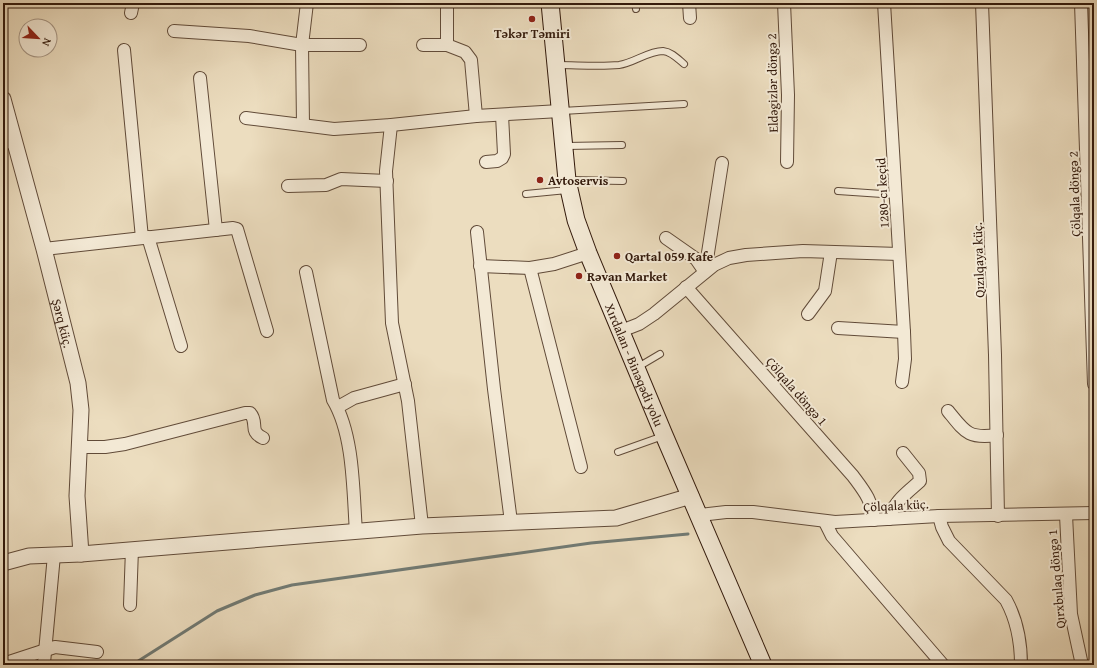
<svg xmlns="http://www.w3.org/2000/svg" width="1097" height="668" viewBox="0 0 1097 668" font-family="'Gentium Book Plus',serif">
  <rect width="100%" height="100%" fill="#ecddbf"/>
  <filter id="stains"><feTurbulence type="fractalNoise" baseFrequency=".005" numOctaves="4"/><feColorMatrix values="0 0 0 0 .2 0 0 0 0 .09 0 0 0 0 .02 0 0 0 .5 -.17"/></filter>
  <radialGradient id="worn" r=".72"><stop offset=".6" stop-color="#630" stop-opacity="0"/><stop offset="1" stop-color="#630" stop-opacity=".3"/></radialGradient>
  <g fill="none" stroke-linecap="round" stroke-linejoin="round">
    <path stroke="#717a73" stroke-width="3" d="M132 665 217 611 255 595 292 585 591 543 688 534"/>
    <defs>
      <g id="service">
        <path d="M635 3 636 9"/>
        <path d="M557 65C577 65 599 67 619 65 634 63 648 51 663 51 672 52 678 59 684 64"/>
        <path d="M562 111 684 104"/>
        <path d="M566 146 622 145"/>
        <path d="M569 180 623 181"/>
        <path d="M838 191 897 195"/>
        <path d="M526 194 567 190"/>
        <path d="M638 367 660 354"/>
        <path d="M618 452 663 436"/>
      </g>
      <g id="minor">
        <path d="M447 3V45L465 52 471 60 476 116"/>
        <path d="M689 3 690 18"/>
        <path d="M784 3 788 95 787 162"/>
        <path d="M884 3 904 332 905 359 902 382"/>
        <path d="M982 3 995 355 998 516"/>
        <path d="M1081 3 1094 384"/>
        <path d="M131 13 133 3"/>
        <path d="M174 31 249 36 302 45H360"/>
        <path d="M423 45H447"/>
        <path d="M124 50 142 238"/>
        <path d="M200 78 216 230"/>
        <path d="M246 118 334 129 391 125 476 116 560 111"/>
        <path d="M303 125 302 45 307 3"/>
        <path d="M391 125 386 171 392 323 408 401 422 526"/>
        <path d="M3 143 14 141"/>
        <path d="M486 162 497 161 502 158 504 154 502 115"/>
        <path d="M288 186 326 185 341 179 387 181"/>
        <path d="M477 232 494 389 511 522"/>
        <path d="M148 237 181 346"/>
        <path d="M666 238 696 259 705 272 722 163"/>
        <path d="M44 249 233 228 237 229 267 331"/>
        <path d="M480 266 530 268 554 264 588 253"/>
        <path d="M530 268 581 467"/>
        <path d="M306 272 333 400C354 435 353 491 356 532"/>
        <path d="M686 287 853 476C864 491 872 500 874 520"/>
        <path d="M808 314 825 291 831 252"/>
        <path d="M838 328 904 332"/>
        <path d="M621 331 639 324 654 314 714 265 729 258 746 255 803 251 899 254"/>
        <path d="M338 407 354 398 405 384"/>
        <path d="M948 411C965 432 968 439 997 435"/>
        <path d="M79 447H105L125 444 245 413H250C259 423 248 431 263 438"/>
        <path d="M700 515 726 512H753L835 522 939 516 1094 513"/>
        <path d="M1066 515 1071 614 1082 665"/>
        <path d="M939 516 942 527 949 541 1006 600C1017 620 1021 643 1021 665"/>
        <path d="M889 519C893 502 908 492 920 481L919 473 903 453"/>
        <path d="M825 522 832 536 943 665"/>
        <path d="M130 605 132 549"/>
        <path d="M44 663 54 555"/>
        <path d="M3 664 55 647 97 652"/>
      </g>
      <g id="tertiary">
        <path id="s1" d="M3 99 44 249 78 383 81 410 77 496 81 554"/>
        <path d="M3 563 29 556 81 554 422 526 616 518 691 496"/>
      </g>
      <g id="secondary">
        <path id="s2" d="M550 3 567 180 576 220 588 253 664 435 763 665"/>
      </g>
    </defs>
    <use href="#service" stroke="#614b39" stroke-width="8"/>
    <use href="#minor" stroke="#614b39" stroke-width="14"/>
    <use href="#tertiary" stroke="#614b39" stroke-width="17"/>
    <use href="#secondary" stroke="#331a0c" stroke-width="19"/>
    <use href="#service" stroke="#f3e9d5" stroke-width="6"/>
    <use href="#minor" stroke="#f3e9d5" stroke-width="12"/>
    <use href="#tertiary" stroke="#f3e9d5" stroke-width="15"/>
    <use href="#secondary" stroke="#f3e9d5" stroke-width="17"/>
  </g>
  <g fill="#8f2418" stroke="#f3e9d5" stroke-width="1.5">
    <circle cx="532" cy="19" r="4"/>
    <circle cx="540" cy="180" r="4"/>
    <circle cx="617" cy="256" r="4"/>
    <circle cx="579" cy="276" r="4"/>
  </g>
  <g text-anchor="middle" stroke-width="4" stroke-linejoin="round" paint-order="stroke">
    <g font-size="13" font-weight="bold" fill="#331a0c" stroke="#f3e9d5" text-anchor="start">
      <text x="532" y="38" text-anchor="middle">Təkər Təmiri</text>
      <text x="548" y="185">Avtoservis</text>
      <text x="625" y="261">Qartal 059 Kafe</text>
      <text x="587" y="281">Rəvan Market</text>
    </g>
    <g font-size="13" fill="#331a0c" stroke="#f3e9d5">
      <text transform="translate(772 83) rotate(-91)" y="5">Eldəgizlər döngə 2</text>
      <text transform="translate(882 193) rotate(-93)" y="5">1280-cı keçid</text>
      <text transform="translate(1074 194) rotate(-92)" y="5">Çölqala döngə 2</text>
      <text transform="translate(978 260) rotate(-92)" y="5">Qızılqaya küç.</text>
      <text dy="5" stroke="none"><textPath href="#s1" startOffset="232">Şərq küç.</textPath></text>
      <text dy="5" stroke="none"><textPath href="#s2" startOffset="375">Xırdalan - Binəqədi yolu</textPath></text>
      <text transform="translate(797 391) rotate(49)" y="5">Çölqala döngə 1</text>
      <text transform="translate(896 505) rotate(-3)" y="5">Çölqala küç.</text>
      <text transform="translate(1056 579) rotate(-95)" y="5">Qırxbulaq döngə 1</text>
    </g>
  </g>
  <rect width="1097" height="668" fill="none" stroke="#ecddbf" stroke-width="16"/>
  <rect x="4" y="4" width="1089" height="660" fill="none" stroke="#331a0c" stroke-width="2"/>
  <rect x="8" y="8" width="1081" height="652" fill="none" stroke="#331a0c"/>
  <g transform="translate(38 38) rotate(115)"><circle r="19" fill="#f3e9d5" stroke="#a69685"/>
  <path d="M0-3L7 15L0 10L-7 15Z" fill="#8f2418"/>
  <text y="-6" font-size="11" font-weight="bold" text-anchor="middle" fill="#331a0c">N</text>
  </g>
  <rect width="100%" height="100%" filter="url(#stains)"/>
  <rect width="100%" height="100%" fill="url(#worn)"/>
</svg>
